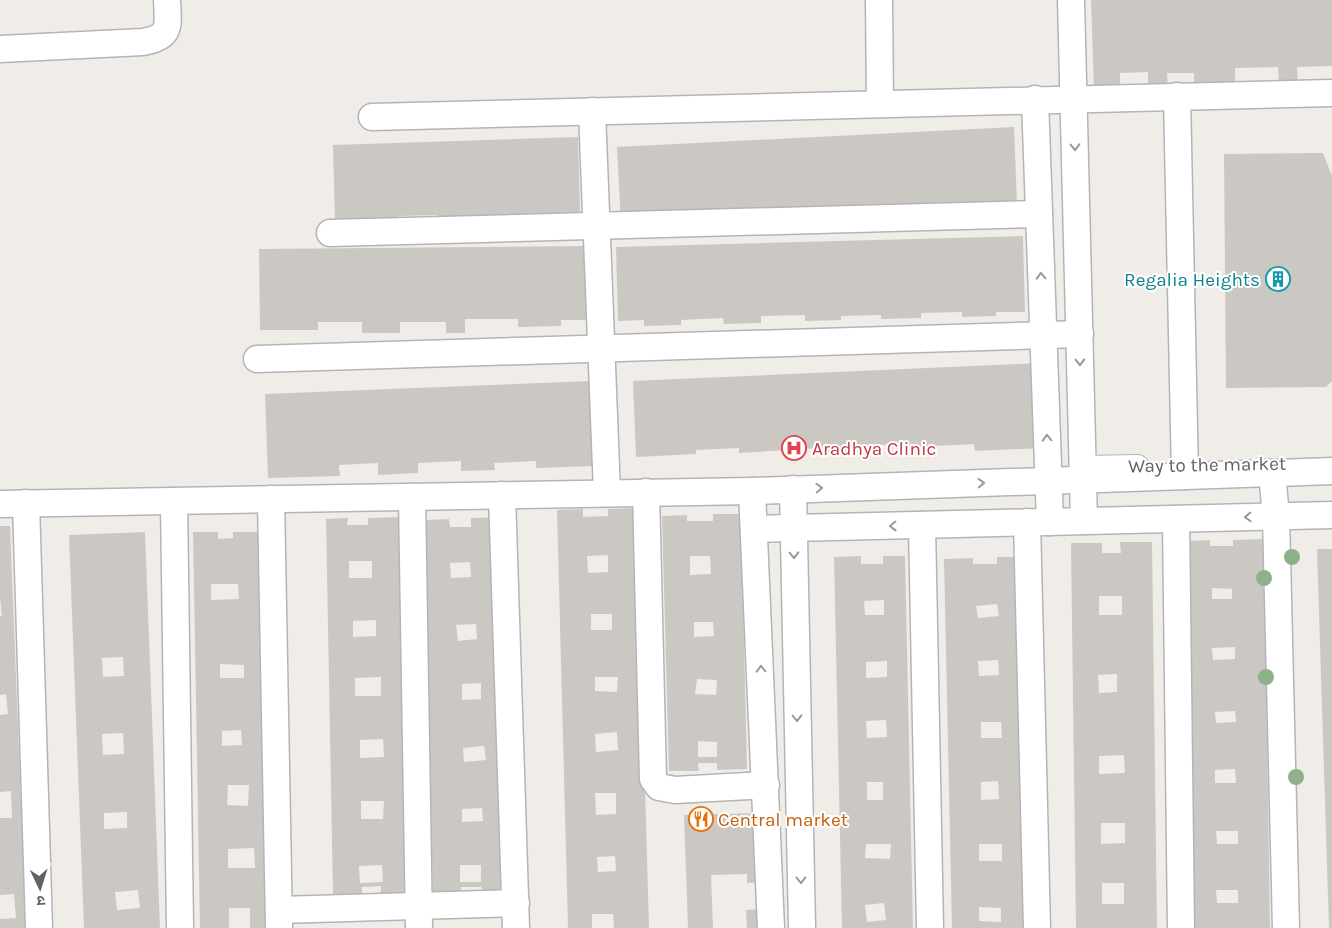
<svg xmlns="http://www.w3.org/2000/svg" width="1332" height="928" viewBox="0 0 1332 928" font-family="Karla,'Noto Sans Devanagari',sans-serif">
  <rect width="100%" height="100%" fill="#f0ede8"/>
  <g fill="#cbc8c4" fill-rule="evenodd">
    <path d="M1091 0H1332V66L1297 67 1298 84H1279L1278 67 1235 68V85L1194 87V73H1167L1168 88H1148V72L1120 73V89L1094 90Z"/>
    <path d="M1014 127 1017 203 621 222 617 147Z"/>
    <path d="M578 137 580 212 554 213V218L518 219V215L475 216 438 222V215L398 216V222L335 224 333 145Z"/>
    <path d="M1323 153 1332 176V381L1326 387 1226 388 1224 154Z"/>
    <path d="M1023 236 1025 312H996V316L962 317V312L921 313V318L881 319V315L841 316V320L805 321V315L761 316V323L724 324 723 318 681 320V325L644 326V320L618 321 616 247Z"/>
    <path d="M587 246 588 320H561V326L518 327V319H465V333H446V322H400V333H362V322H318V330H260L259 249Z"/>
    <path d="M1039 363 1043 448 975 451 974 444 934 446V449L899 451 898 444 856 446V451L818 453V448L739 453V448L696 450V454L636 457 633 381Z"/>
    <path d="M592 381 595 466 536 468V461L494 463 495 470 461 471V461L418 463V473L378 475V463L339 465 340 476 268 478 265 394Z"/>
    <path d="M637 508 649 928H614L613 914H592V928H568L557 510 583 509V517L608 516V509ZM608 555V572L588 573 587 556ZM591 614H612V630H591ZM595 677H618L617 692 595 691ZM617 732 618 750 596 752 595 734ZM595 793H616V814L596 815ZM615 856 616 871 598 872 597 857Z"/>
    <path d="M713 514H741L747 769 717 770V763H698L699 771H669L662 516 687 515V521H713ZM690 556H710L711 574 690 575ZM694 622H713L714 636 694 637ZM697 679 717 680 716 695 695 694ZM698 741 717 742V757H698Z"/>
    <path d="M402 517 409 893H381V886L362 887V894H333L326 519 348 518 347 525H368V518ZM349 561H372V578H349ZM376 620V636L353 637V621ZM381 677V696H355V678ZM383 739 384 757 360 758V740ZM361 801H384L383 819H361ZM382 865 383 882 360 883 359 866Z"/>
    <path d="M502 517 511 893 482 894V887H461V894L433 895 424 520 449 519 450 527H471V518ZM470 562 471 577 451 578 450 563ZM476 624 477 639 458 641 456 625ZM481 683V699L462 700V684ZM484 746 486 760 464 762 463 748ZM482 808 483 821 462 822V809ZM460 865H481V882H460Z"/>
    <path d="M0 526H10L26 928H0V919L16 918 14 894 0 895V818H12L11 791 0 792V715L8 714 6 694 0 695V616H2L0 596Z"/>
    <path d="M145 532 160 928H84L69 535ZM123 657 124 676 103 677 102 658ZM123 733 124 754 103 755 102 734ZM127 812V828L104 829V813ZM138 890 140 908 117 910 115 892Z"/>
    <path d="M193 532H218V539L233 538V532H264L272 928H250V908H229V928H200ZM211 584H238L239 599 211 600ZM220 664 244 665V678H220ZM241 730 242 745 222 746V731ZM228 785H249L248 806 227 805ZM254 848 255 868H228V849Z"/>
    <path d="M1264 539 1270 928H1195L1189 541 1210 540V546H1233V540ZM1212 588 1232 589V599H1212ZM1235 647V659L1213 660 1212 648ZM1235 711 1236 722 1216 723 1215 712ZM1235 769 1236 783H1215V770ZM1216 831H1238V844H1217ZM1216 890H1238V903H1217Z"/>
    <path d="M1120 542H1152L1157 928H1076L1071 543H1102V553H1121ZM1099 596H1122V615H1099ZM1117 674V692L1099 693 1098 675ZM1124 755 1125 773 1099 774V756ZM1101 823H1125V843L1101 844ZM1102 883H1124V904H1102Z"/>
    <path d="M1317 549H1332V928H1329Z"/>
    <path d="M861 556V564H883V556H905L913 928H842L834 557ZM884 600V615H865L864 601ZM887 661V677L866 678V662ZM886 720 887 737 867 738 866 721ZM867 782H883V800H867ZM866 844H891L890 859 865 858ZM884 903 886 920 867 922 865 905Z"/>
    <path d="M997 557H1021L1029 928H952L944 559 973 558V564H997ZM997 604 999 616 978 618 976 606ZM998 660 999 675 979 676 978 661ZM981 722H1001L1002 738H981ZM998 781 999 799 981 800V782ZM979 844H1002V861H979ZM979 907 1001 908V922L979 921Z"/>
    <path d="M764 813 766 882 747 883V874L711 875 713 928H688L684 815Z"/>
    <path d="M767 909 768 928H747L746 910Z"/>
  </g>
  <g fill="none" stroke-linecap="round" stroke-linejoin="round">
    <defs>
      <path id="pedestrian" d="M1083 466 1138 465"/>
      <g id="minor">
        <path d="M879 0 880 104"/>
        <path d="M1071 0 1084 521"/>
        <path d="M0 49 143 42C172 37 168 26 167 0"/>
        <path d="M1177 96 1185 476"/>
        <path d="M1035 99 1050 522"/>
        <path d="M592 111 607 493"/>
        <path d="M372 117 1332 93"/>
        <path d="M330 233 1039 214"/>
        <path d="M257 359 1080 334"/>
        <path d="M1272 473 1276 516 1286 928"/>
        <path d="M793 489 802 928"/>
        <path d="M752 491 771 928"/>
        <path d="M646 492 653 779 659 787 675 790 766 785"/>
        <path d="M502 495 516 928"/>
        <path d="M412 497 419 928"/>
        <path d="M271 499 279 928"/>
        <path d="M174 501 180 928"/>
        <path d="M26 503 39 928"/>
        <path d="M0 504 752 491 1332 471"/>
        <path d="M1176 519 1181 928"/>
        <path d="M1027 522 1037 928"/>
        <path d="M922 525 930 928"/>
        <path d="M755 529 1332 515"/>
        <path d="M279 910 516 903"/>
      </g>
    </defs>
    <use href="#pedestrian" stroke="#b2b5b8" stroke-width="22"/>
    <use href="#minor" stroke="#b2b5b8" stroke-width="29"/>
    <use href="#pedestrian" stroke="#fff" stroke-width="20"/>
    <use href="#minor" stroke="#fff" stroke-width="26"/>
  </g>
  <g fill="#8fb189">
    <circle cx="1292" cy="557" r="8"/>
    <circle cx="1264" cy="578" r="8"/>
    <circle cx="1266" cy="677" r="8"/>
    <circle cx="1296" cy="777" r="8"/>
  </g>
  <defs><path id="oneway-chevron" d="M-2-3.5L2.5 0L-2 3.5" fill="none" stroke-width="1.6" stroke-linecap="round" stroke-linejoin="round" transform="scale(1.25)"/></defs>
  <g stroke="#979a9c">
    <use href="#oneway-chevron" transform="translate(1075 147) rotate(89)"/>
    <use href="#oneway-chevron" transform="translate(1041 276) rotate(-92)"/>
    <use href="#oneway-chevron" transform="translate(1080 362) rotate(89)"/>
    <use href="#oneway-chevron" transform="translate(1047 438) rotate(-92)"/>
    <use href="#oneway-chevron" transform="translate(981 483) rotate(-2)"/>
    <use href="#oneway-chevron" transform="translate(819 488) rotate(-2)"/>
    <use href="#oneway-chevron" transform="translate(1248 517) rotate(178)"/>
    <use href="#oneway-chevron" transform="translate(893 526) rotate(179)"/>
    <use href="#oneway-chevron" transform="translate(794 555) rotate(89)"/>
    <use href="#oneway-chevron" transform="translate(761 669) rotate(-92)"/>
    <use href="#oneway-chevron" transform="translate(797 718) rotate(89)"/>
    <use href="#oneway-chevron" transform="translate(801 880) rotate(89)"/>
  </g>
  <defs>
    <symbol id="building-ring" viewBox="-11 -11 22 22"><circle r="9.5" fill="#fff" stroke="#0f9aa8" stroke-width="1.5"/><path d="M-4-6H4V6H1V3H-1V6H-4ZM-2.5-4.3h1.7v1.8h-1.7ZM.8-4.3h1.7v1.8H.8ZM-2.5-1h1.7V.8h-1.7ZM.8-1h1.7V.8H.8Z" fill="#0f9aa8"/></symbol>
    <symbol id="hospital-ring" viewBox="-11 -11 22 22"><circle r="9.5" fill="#fff" stroke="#e0444e" stroke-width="1.5"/><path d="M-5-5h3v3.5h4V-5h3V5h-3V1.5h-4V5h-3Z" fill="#e0444e"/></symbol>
    <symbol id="restaurant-ring" viewBox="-11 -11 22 22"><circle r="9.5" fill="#fff" stroke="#e8710a" stroke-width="1.5"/><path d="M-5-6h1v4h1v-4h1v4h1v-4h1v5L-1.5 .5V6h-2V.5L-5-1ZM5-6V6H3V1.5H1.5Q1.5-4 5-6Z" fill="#e8710a"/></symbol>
  </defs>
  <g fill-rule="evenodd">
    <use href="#building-ring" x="1264" y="265" width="28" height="28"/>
    <use href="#hospital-ring" x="780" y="434" width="28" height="28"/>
    <use href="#restaurant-ring" x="687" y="805" width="28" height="28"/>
  </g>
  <g text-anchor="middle" stroke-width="4" stroke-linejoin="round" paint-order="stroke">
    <g font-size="19" fill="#0d838f" stroke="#fff" text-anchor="end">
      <text x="1260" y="286">Regalia Heights</text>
    </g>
    <g font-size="19" fill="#be3a42" stroke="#fff" text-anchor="start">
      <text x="812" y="455">Aradhya Clinic</text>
    </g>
    <g font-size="19" fill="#5f6366" stroke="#fff">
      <text transform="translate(1207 464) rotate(-1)" y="7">Way to the market</text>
    </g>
    <g font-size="19" fill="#c56008" stroke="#fff" text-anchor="start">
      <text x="718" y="826">Central market</text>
    </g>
  </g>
  <g transform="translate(40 888) rotate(176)" stroke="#ffffff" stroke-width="4" paint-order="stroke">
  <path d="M0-4L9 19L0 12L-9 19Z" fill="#5f6366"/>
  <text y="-8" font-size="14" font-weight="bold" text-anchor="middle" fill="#5f6366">उ</text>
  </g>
</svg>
